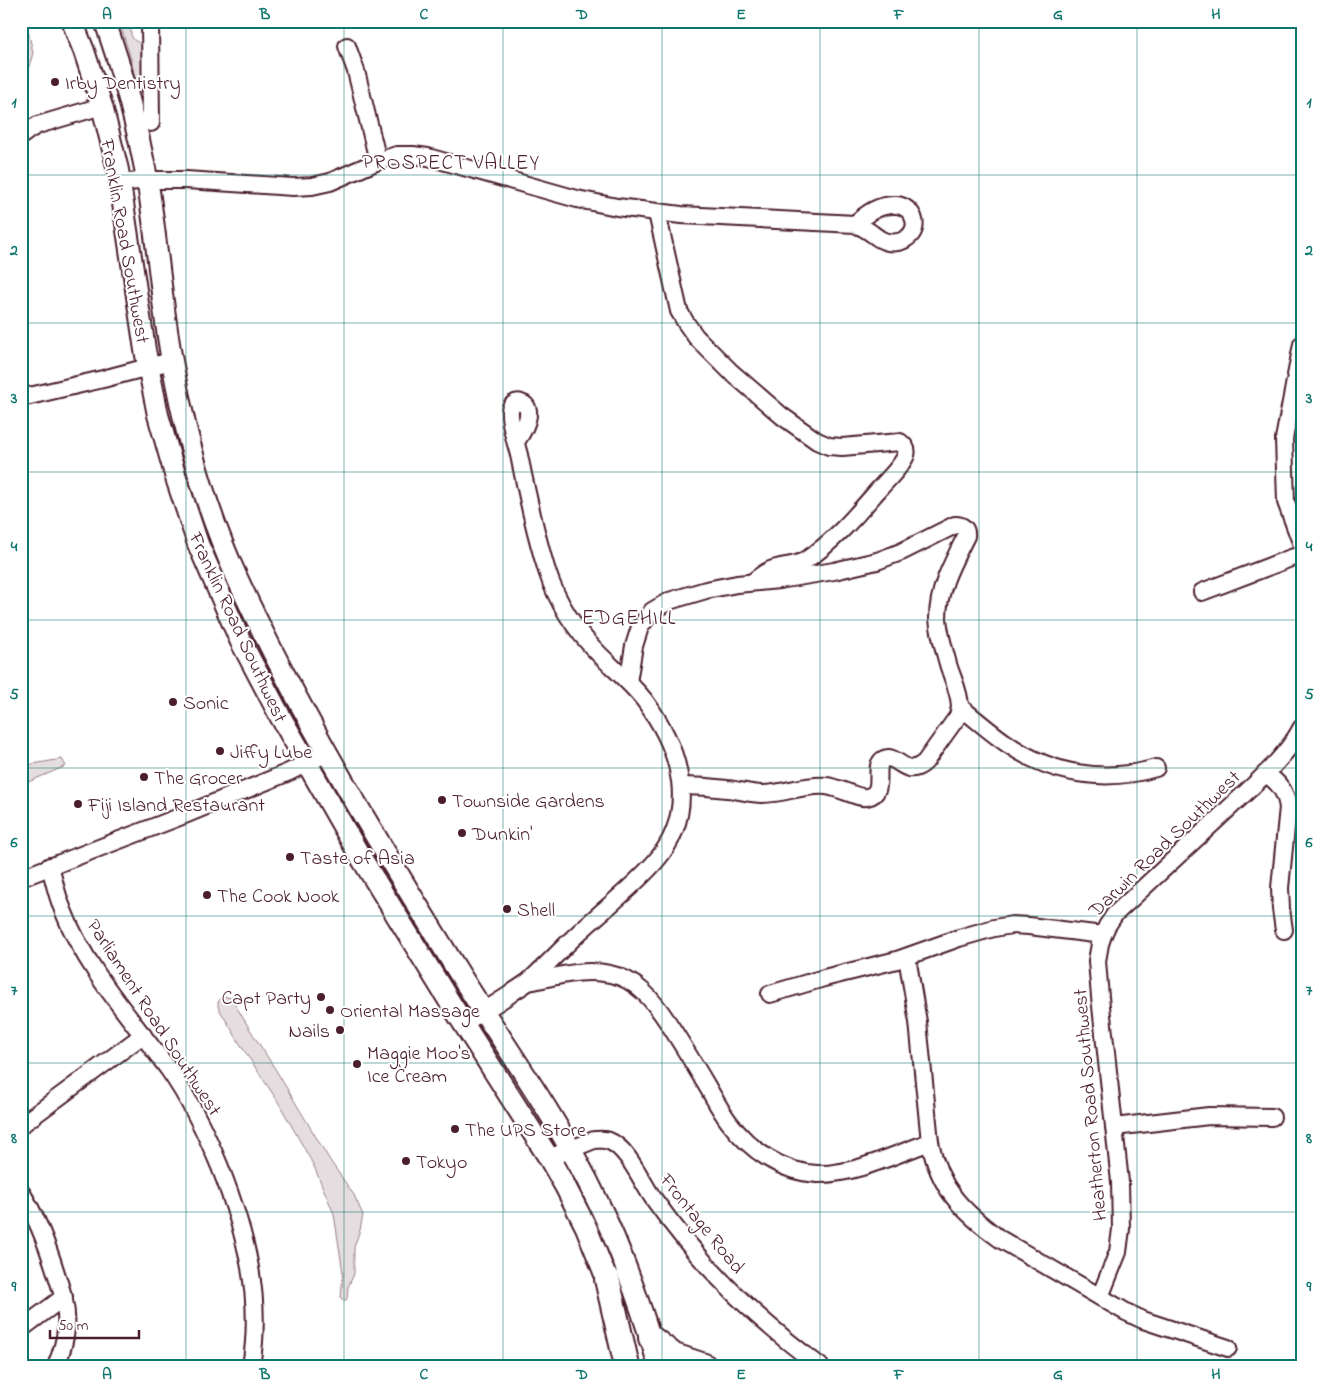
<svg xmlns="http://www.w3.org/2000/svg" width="1323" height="1387" viewBox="0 0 1323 1387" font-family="'Indie Flower',sans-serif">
  <rect width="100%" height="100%" fill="#fff"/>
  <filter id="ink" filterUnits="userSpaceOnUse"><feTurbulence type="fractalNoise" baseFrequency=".02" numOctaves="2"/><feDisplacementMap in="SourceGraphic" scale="10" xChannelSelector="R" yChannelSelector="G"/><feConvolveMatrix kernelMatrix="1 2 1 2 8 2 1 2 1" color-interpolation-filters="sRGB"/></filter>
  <g filter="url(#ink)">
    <g fill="#e5dee0" stroke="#987e86">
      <path d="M21 21H26L33 53 29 67V101L26 110 21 116Z"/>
      <path d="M119 21H133C128 32 131 44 145 43V123L131 59Z"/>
      <path d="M62 759 66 766 21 785V766Z"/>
      <path d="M223 996 231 998 254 1036 274 1067 331 1162 354 1195 363 1215 360 1230 354 1247V1274L348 1287 347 1299 344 1301 341 1298 343 1273 334 1214 313 1164 277 1100 245 1052 218 1007V1002Z"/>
    </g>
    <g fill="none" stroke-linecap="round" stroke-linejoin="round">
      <defs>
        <g id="minor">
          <path d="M150 21 151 123"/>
          <path d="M347 46 356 71 378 161"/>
          <path d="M21 136 29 130 38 125 102 106"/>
          <path d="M120 183 147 180H186L293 187 312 186 330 182 378 161 397 155H413L428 157 577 199 617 207 681 215 855 224C858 226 862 227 865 229 873 233 879 241 888 242 895 243 902 242 907 238 922 228 913 206 896 205 879 204 866 214 855 224"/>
          <path d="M657 213 679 311 686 323 696 337 730 371 782 416 817 441 829 446 842 447 900 442C904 445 908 449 906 455 902 466 888 479 880 488 858 513 835 541 806 560 796 566 785 565 773 569 766 571 760 576 754 581"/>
          <path d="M1302 344 1284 439 1286 502 1302 545"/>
          <path d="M21 398 103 379 171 361"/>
          <path d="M1202 592 1291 558 1302 555"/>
          <path d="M628 682 634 646 640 627 652 611 669 601 706 590 737 584 779 580 834 571 877 561 901 552 955 525C962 525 967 528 966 536 953 562 938 588 938 618 939 633 944 649 948 664 952 678 960 692 960 707 977 720 992 734 1009 745 1053 775 1105 783 1156 768"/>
          <path d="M1265 774C1278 781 1286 792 1288 807L1280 888 1281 909 1284 930"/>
          <path d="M681 786C697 786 712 787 727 789 739 790 750 794 762 794 784 794 804 784 826 786 838 787 859 799 867 797 888 793 871 765 884 759 898 753 905 780 925 762L958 716 960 707"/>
          <path d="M50 866C54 881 57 896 63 910 86 970 132 1019 169 1070 190 1100 206 1133 220 1167 245 1231 263 1296 251 1366"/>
          <path d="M21 878 182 816 289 772 327 753"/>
          <path d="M907 957 918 1022 930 1142C939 1189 963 1212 1000 1239L1126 1312 1143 1320 1228 1348"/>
          <path d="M528 982C554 977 583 968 610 974 636 979 653 1000 667 1021 681 1042 694 1064 707 1086 714 1098 720 1110 729 1122 750 1150 781 1172 817 1174 854 1175 896 1154 930 1142"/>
          <path d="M770 994 824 978 897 960 959 938 994 928 1012 925 1029 926 1103 935"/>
          <path d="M464 1023C479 1014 494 1005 509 995 515 990 523 986 529 981 549 963 566 944 585 927 608 906 634 886 655 862 699 812 681 750 645 701 631 683 614 669 599 654 576 631 557 602 547 571 535 533 527 494 519 455 516 443 509 423 510 411 510 405 516 401 521 403 537 407 522 435 516 441"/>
          <path d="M21 1125 143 1035"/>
          <path d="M1114 1127 1209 1116 1272 1117"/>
          <path d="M549 1158 594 1140C599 1140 605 1139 609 1141 628 1148 642 1183 653 1198 699 1263 755 1319 820 1366"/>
          <path d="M21 1192C37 1217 47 1244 56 1273 62 1291 68 1309 66 1329 65 1342 61 1354 56 1366"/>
          <path d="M1100 1297 1118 1252 1121 1229 1120 1182 1100 997 1097 961 1100 944 1103 935 1107 926 1115 914C1152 880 1188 846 1225 812 1252 786 1284 761 1302 727"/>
          <path d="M21 1329 64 1297"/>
        </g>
        <g id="major">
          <path d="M72 21 84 51 102 106 118 170 145 350 158 415 176 478 198 544 240 640 280 716 360 856 451 1004 549 1158 565 1186 586 1227 612 1292"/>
          <path d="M105 21C123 73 137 125 147 178 157 239 161 301 172 361 185 435 207 512 238 580 301 717 380 845 459 973 506 1048 559 1120 597 1200 623 1253 642 1309 659 1366"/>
        </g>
        <g id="highway">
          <path d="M607 1279 627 1366"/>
          <path d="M651 1338 674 1356 704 1366"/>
        </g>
      </defs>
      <use href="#minor" stroke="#4a1f2b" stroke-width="20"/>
      <use href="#major" stroke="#4a1f2b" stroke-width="24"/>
      <use href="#highway" stroke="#4a1f2b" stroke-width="28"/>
      <use href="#minor" stroke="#fff" stroke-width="16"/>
      <use href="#major" stroke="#fff" stroke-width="20"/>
      <use href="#highway" stroke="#fff" stroke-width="24"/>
    </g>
  </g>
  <path fill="none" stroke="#0f766e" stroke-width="1" stroke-opacity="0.55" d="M186 21V1366M344 21V1366M503 21V1366M662 21V1366M820 21V1366M979 21V1366M1137 21V1366M21 175H1302M21 323H1302M21 472H1302M21 620H1302M21 768H1302M21 916H1302M21 1063H1302M21 1212H1302"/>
  <g fill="#4a1f2b" stroke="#fff" stroke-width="2">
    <circle cx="55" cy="82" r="5"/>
    <circle cx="173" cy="702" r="5"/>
    <circle cx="220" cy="751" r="5"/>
    <circle cx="144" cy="777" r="5"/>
    <circle cx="442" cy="800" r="5"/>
    <circle cx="78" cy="804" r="5"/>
    <circle cx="462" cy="833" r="5"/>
    <circle cx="290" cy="857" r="5"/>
    <circle cx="207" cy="895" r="5"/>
    <circle cx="507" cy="909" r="5"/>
    <circle cx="321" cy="997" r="5"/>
    <circle cx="330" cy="1010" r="5"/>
    <circle cx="340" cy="1030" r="5"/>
    <circle cx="357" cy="1064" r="5"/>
    <circle cx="455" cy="1129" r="5"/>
    <circle cx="406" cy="1161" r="5"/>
  </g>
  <g text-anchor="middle" stroke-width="4" stroke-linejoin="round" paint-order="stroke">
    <g font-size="20" fill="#4a1f2b" stroke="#fff" text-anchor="start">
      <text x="65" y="89">Irby Dentistry</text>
      <text x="183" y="709">Sonic</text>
      <text x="230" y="758">Jiffy Lube</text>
      <text x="154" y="784">The Grocer</text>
      <text x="452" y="807">Townside Gardens</text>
      <text x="88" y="811">Fiji Island Restaurant</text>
      <text x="472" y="840">Dunkin'</text>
      <text x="300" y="864">Taste of Asia</text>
      <text x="217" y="902">The Cook Nook</text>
      <text x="517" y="916">Shell</text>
      <text x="311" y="1004" text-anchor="end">Capt Party</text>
      <text x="340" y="1017">Oriental Massage</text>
      <text x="330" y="1037" text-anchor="end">Nails</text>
      <text x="367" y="1059">Maggie Moo's<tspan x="367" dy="23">Ice Cream</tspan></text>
      <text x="465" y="1136">The UPS Store</text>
      <text x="416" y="1168">Tokyo</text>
    </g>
    <g font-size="20" fill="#4a1f2b" stroke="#fff">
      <text transform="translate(126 241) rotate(80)" y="7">Franklin Road Southwest</text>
      <text transform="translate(239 627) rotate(65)" y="7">Franklin Road Southwest</text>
      <text transform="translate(1164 843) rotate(-44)" y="7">Darwin Road Southwest</text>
      <text transform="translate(155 1017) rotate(57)" y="7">Parliament Road Southwest</text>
      <text transform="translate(1089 1105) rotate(-95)" y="7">Heatherton Road Southwest</text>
      <text transform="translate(703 1223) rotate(51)" y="7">Frontage Road</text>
    </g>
    <g font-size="21" letter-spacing="1" fill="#4a1f2b" stroke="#fff">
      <text x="451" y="169">PROSPECT VALLEY</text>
      <text x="629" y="624">EDGEHILL</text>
    </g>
  </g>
  <rect width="1323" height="1387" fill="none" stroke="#fff" stroke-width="55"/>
  <path d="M50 1330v8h89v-8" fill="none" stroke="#4a1f2b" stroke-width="2.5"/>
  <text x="58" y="1330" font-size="15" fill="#4a1f2b" stroke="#ffffff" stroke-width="4" paint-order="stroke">50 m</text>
  <rect x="28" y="28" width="1268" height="1332" fill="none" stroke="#0f766e" stroke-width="2"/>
  <g font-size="16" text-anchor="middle" font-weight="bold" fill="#0f766e">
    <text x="107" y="19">A</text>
    <text x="265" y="19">B</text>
    <text x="424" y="19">C</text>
    <text x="582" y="19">D</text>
    <text x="741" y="19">E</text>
    <text x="899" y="19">F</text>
    <text x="1058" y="19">G</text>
    <text x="1216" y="19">H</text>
    <text x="14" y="107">1</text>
    <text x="1309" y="107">1</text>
    <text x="14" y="255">2</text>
    <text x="1309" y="255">2</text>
    <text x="14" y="403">3</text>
    <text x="1309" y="403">3</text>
    <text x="14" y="551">4</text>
    <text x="1309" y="551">4</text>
    <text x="14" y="699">5</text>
    <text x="1309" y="699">5</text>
    <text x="14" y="847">6</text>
    <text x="1309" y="847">6</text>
    <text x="14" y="995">7</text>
    <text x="1309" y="995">7</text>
    <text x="14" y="1143">8</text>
    <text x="1309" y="1143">8</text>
    <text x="14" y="1291">9</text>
    <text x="1309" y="1291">9</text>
    <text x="107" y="1379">A</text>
    <text x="265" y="1379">B</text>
    <text x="424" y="1379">C</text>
    <text x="582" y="1379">D</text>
    <text x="741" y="1379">E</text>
    <text x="899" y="1379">F</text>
    <text x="1058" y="1379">G</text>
    <text x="1216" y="1379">H</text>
  </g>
</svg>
